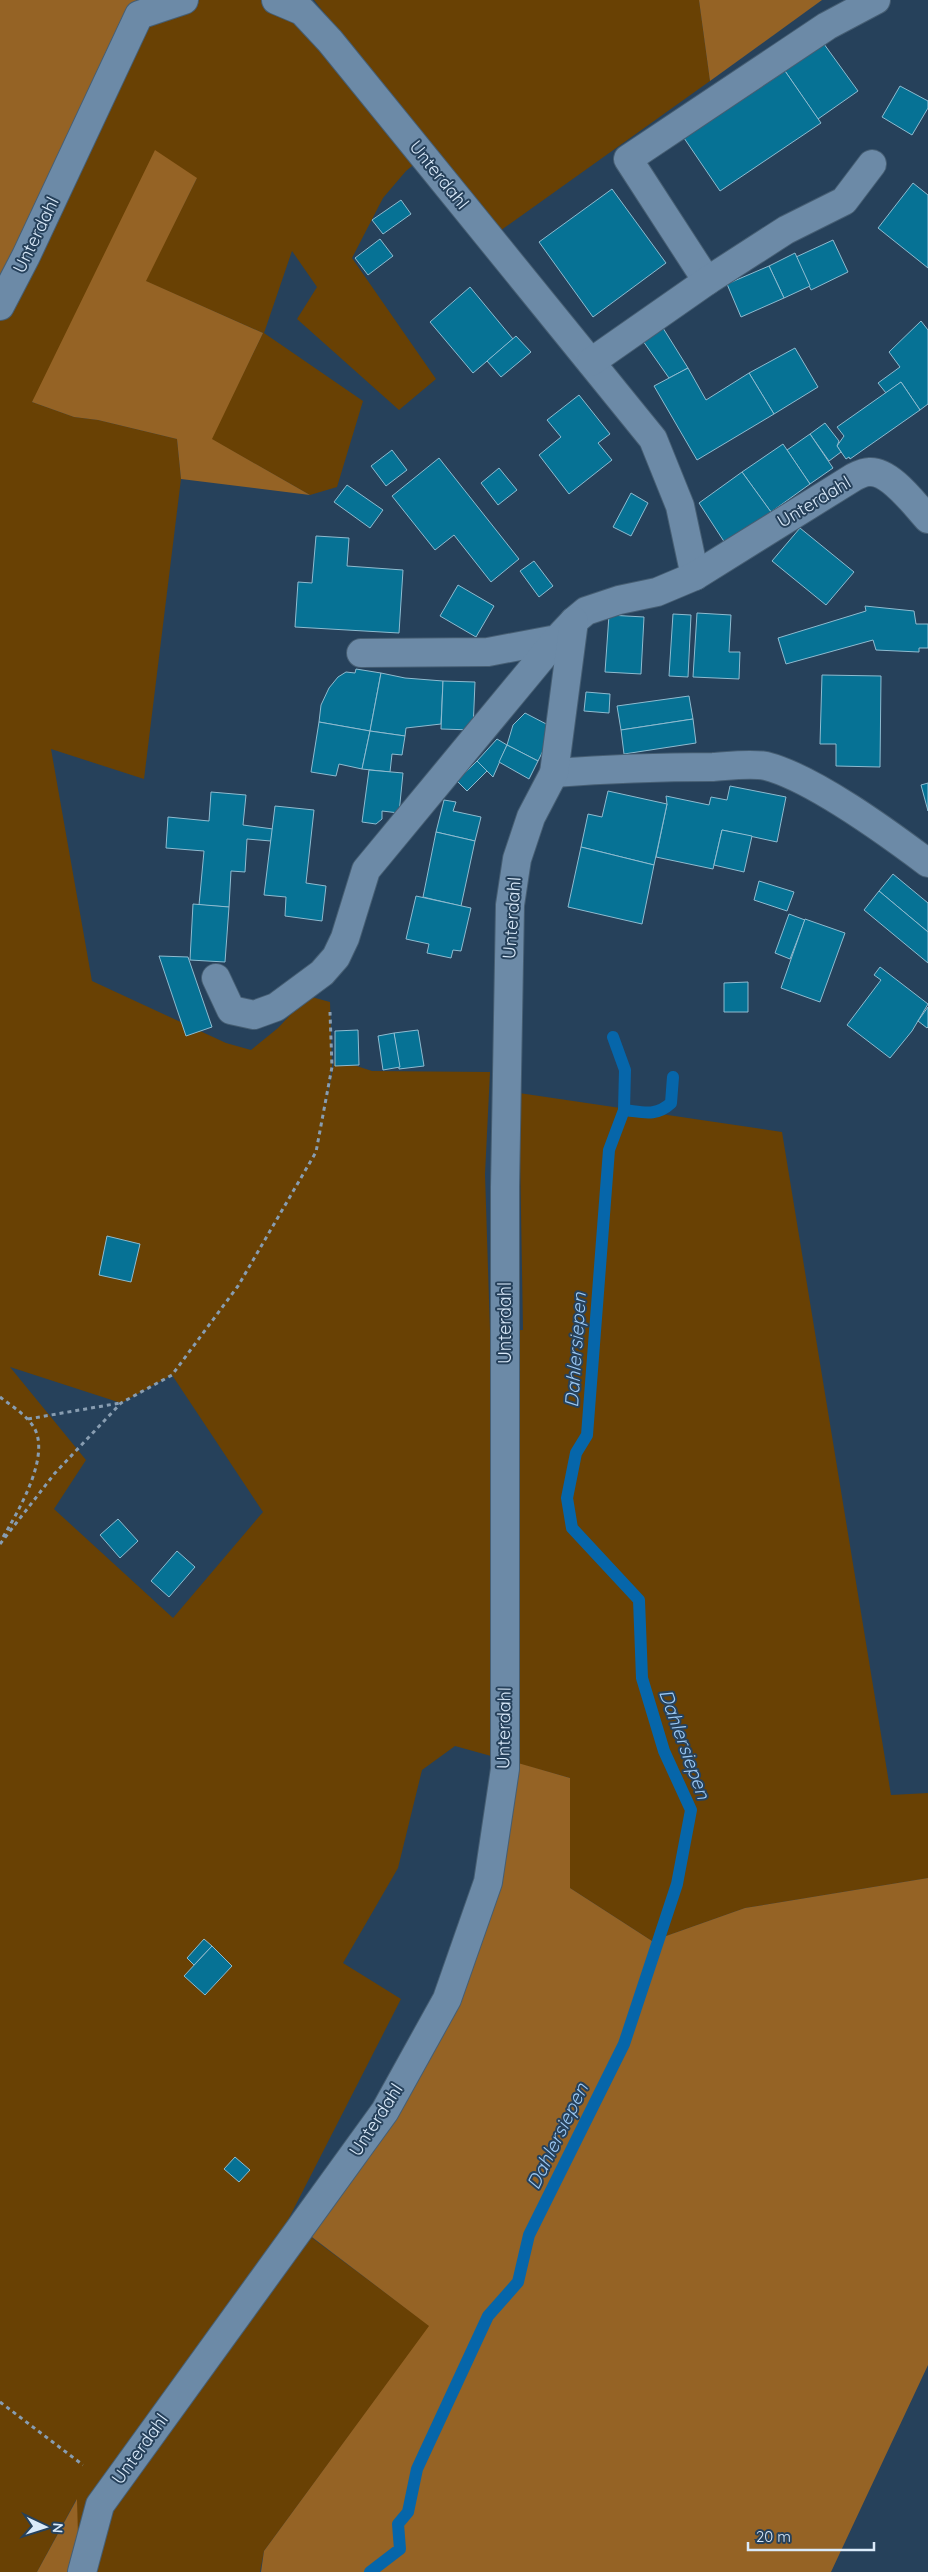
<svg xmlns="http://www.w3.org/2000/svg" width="928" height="2572" viewBox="0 0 928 2572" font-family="Quicksand,sans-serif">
  <rect width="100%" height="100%" fill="#26415b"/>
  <g fill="#694104" fill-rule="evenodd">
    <path d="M184 0H275L424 156 406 171 383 198 352 258 436 379 399 410 297 319 317 287 292 251 264 333 363 401 337 487 310 495 211 439 263 333 145 281 197 178 32 402 74 417 98 420 177 439 181 479 144 779 51 749 92 981 226 1043 251 1050 278 1028 308 996 330 1002 332 1067 323 1117 335 1059 372 1071 490 1072 485 1174 490 1331 523 1330 519 1093 782 1132 891 1795 928 1793V1878L745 1908 652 1941 570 1888V1778L455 1746 422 1770 398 1868 343 1963 401 1999 288 2220 430 2326 264 2551 260 2572H79L76 2500 37 2572H0V302L127 43ZM10 1367 121 1403 172 1375 263 1512 173 1618 54 1509 86 1460Z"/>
    <path d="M314 0H699L710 81 497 233Z"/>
  </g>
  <g fill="#956325">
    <path d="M0 0H184L139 15 0 298Z"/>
    <path d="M699 0H822L710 81Z"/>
    <path d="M155 150 197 178 146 281 263 333 212 439 310 495 181 479 177 439 98 420 74 417 32 402Z"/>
    <path d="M511 1761 570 1778V1888L652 1941 745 1908 928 1878V2365L831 2572H261L264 2551 429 2326 300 2228 447 1999Z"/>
    <path d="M77 2499 79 2572H37Z"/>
  </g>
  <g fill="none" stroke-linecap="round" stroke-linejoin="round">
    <g stroke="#0666aa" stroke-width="12">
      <path d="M624 1110C643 1112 656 1117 671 1103L673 1077"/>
      <path d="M370 2572 400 2549 398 2524 408 2512 417 2469 488 2316 518 2282 529 2235 624 2044 677 1884 691 1810 664 1751 642 1678 639 1600 572 1528 567 1498 576 1453 587 1435 609 1150 624 1110 625 1070 613 1037"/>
    </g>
  </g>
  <g fill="#067295" stroke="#8ebbd0">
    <path d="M824 44 858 91 818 119 785 71Z"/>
    <path d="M785 71 821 123 720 191 684 138Z"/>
    <path d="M900 86 928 101V108L912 135 882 117Z"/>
    <path d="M913 183 928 195V268L878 228Z"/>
    <path d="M612 189 666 263 593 317 539 242Z"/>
    <path d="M401 200 411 214 383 234 372 220Z"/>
    <path d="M380 239 393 256 368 275 355 258Z"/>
    <path d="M833 240 848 272 811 290 796 257Z"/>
    <path d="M795 253 810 286 784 298 769 266Z"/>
    <path d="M769 266 784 298 741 317 727 284Z"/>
    <path d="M470 287 513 339 473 373 430 322Z"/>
    <path d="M921 321 928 330V404L920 410 901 382 886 393 878 383 900 367 889 352Z"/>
    <path d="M663 328 688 368 669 378 643 341Z"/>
    <path d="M516 336 531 352 501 377 487 361Z"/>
    <path d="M795 348 818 387 774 414 749 373Z"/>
    <path d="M688 368 706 400 749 373 774 414 697 460 654 386Z"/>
    <path d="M901 382 920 410 850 459 849 457 846 459 837 446 844 436 837 427Z"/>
    <path d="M579 395 610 434 598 443 612 460 569 494 539 455 561 437 547 420Z"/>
    <path d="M825 423 839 441 837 446 841 452 829 461 810 434Z"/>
    <path d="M810 434 833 468 810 484 787 450Z"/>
    <path d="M783 444 810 484 771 512 742 472Z"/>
    <path d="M392 450 407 470 386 486 371 466Z"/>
    <path d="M439 458 519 559 491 582 454 535 435 550 392 496Z"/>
    <path d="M499 468 517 490 498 505 481 483Z"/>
    <path d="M742 472 771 512 725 543 699 503Z"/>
    <path d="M347 485 383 510 370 528 334 502Z"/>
    <path d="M631 493 648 503 631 536 613 527Z"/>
    <path d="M800 528 854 572 826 605 772 561Z"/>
    <path d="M316 536 349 538 347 566 403 570 399 633 295 627 298 582 312 583Z"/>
    <path d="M534 561 553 586 539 597 520 571Z"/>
    <path d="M458 585 494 606 476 637 440 616Z"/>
    <path d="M865 606 914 611 916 624H928V648H919V652L876 650 873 640 786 664 778 638 866 611Z"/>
    <path d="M697 613 731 615 729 652H740L739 679 693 677Z"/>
    <path d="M673 614 691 615 688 677 669 676Z"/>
    <path d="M609 615 644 617 641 674 605 672Z"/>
    <path d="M356 669 381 673 370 731 319 722 321 705 329 688 338 677 346 672 355 673Z"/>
    <path d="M381 673 405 678 443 681 441 724 406 728 405 736 370 731Z"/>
    <path d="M822 675 881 676 880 767 836 766V744H820Z"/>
    <path d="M443 681 475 682 473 730 441 729Z"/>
    <path d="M586 692 610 694 609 713 584 711Z"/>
    <path d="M689 696 693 719 621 730 617 706Z"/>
    <path d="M525 713 554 728 538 761 507 745 513 725Z"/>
    <path d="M693 719 696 743 624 754 621 730Z"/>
    <path d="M319 722 370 731 362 769 339 764 336 776 311 772Z"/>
    <path d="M370 731 405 736 402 755 392 754 390 772 362 769Z"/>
    <path d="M497 739 507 745 493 777 477 761Z"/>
    <path d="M507 745 538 761 529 779 499 762Z"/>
    <path d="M477 761 487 771 467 791 457 781Z"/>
    <path d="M369 770 403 773 399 813 382 811V819L376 824 362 822Z"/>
    <path d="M928 783V811L921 785Z"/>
    <path d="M730 786 786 797 777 842 722 830 713 869 656 857 667 804 666 796 709 805 711 797 727 800Z"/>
    <path d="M608 791 667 804 654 865 581 847 588 814 602 817Z"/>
    <path d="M211 792 246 795 243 825 273 829 271 841 247 839 245 872 231 871 229 907 199 905 204 851 166 848 168 817 209 821Z"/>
    <path d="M444 800 456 802 453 811 481 817 475 841 436 832Z"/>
    <path d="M275 806 314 810 306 883 326 886 322 921 285 916 286 897 264 895Z"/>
    <path d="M722 830 752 836 744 872 714 865Z"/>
    <path d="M436 832 475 841 461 906 423 897Z"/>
    <path d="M581 847 654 865 642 924 568 907Z"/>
    <path d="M893 874 928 903V932L879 891Z"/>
    <path d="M759 881 794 892 787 911 754 900Z"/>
    <path d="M879 891 928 932V963L864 910Z"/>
    <path d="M416 896 471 908 461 951 453 950 451 958 427 953 429 944 406 939Z"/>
    <path d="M193 904 229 907 225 962 190 960Z"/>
    <path d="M789 914 805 920 790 959 775 953Z"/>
    <path d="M805 919 845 933 820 1002 781 988Z"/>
    <path d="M159 956 188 957 212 1027 186 1036Z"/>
    <path d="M880 967 928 1004 912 1031 890 1058 847 1025 881 980 874 975Z"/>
    <path d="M748 982V1012H724V983Z"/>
    <path d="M928 1007V1027L927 1028 918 1021Z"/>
    <path d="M358 1030 359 1065 335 1066V1031Z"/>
    <path d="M418 1030 424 1066 399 1069 394 1033Z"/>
    <path d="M394 1033 400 1067 383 1070 378 1036Z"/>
    <path d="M107 1236 140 1244 131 1282 99 1275Z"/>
    <path d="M118 1519 138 1541 120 1558 100 1535Z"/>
    <path d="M177 1551 195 1567 169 1597 151 1581Z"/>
    <path d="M204 1939 212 1946 194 1965 187 1958Z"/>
    <path d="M212 1946 232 1966 205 1995 184 1976Z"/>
    <path d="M235 2157 250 2170 239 2182 224 2169Z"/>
  </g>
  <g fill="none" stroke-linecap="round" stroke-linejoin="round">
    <defs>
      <g id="minor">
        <path d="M276 0 302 11 330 41 653 439 680 506 695 576"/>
        <path d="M707 281 628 159 827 26 876 0"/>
        <path d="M0 306 26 256 139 15 184 0"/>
        <path d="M591 362 707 281 786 230 844 201 872 164"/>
        <path d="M361 653 488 652 557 639 574 621 586 611 619 600 657 592 695 576 854 477C858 475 864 472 869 472 890 470 915 505 928 519"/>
        <path d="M554 773C607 769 660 767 713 767 729 766 750 763 766 766 813 778 888 833 928 863"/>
        <path d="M216 978 231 1010 254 1015 276 1007 322 973 336 957 345 938 366 870 557 639"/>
        <path d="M82 2572 100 2505 385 2111 447 1999 488 1882 505 1769V1187L510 905 517 859 531 817 554 773 574 621"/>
      </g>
    </defs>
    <use href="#minor" stroke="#465e73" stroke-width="30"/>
    <g stroke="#889db1" stroke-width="3" stroke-dasharray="4 4" stroke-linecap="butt">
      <path d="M0 1397C10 1405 22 1412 30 1422 56 1450 17 1513 2 1539"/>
      <path d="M28 1419 120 1403"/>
      <path d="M0 1544 55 1473 121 1403 172 1375 238 1286 316 1152 332 1067 330 1012"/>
      <path d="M0 2402 83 2465"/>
    </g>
    <use href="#minor" stroke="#6c8aa7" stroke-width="28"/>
  </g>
  <g text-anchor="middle" stroke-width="4" stroke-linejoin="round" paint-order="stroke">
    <g font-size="18" fill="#daeafa" stroke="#26415b">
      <text transform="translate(439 175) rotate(51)" y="6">Unterdahl</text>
      <text transform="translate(36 235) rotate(-64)" y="6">Unterdahl</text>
      <text transform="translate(814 502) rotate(-31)" y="6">Unterdahl</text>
      <text transform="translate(512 918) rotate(-86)" y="6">Unterdahl</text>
      <text transform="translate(505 1323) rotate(-90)" y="6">Unterdahl</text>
      <text transform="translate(504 1728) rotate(-89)" y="6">Unterdahl</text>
      <text transform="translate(376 2120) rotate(-57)" y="6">Unterdahl</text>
      <text transform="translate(140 2449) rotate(-54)" y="6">Unterdahl</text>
    </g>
    <g font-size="19" font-style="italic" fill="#9bc8f4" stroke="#26415b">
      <text transform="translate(575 1350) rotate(-86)" y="7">Dahlersiepen</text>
      <text transform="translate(685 1744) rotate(70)" y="7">Dahlersiepen</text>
      <text transform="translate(557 2136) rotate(-64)" y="7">Dahlersiepen</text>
    </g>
  </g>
  <g transform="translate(45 2527) rotate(94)" stroke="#26415b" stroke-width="4" paint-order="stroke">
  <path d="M0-4L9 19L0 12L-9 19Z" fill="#daeafa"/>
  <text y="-8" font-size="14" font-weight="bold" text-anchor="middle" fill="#daeafa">N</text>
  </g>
  <path d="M748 2542v8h126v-8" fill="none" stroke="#daeafa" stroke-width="2.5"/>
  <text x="756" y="2542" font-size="15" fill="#daeafa" stroke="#26415b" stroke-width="4" paint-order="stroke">20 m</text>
</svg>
